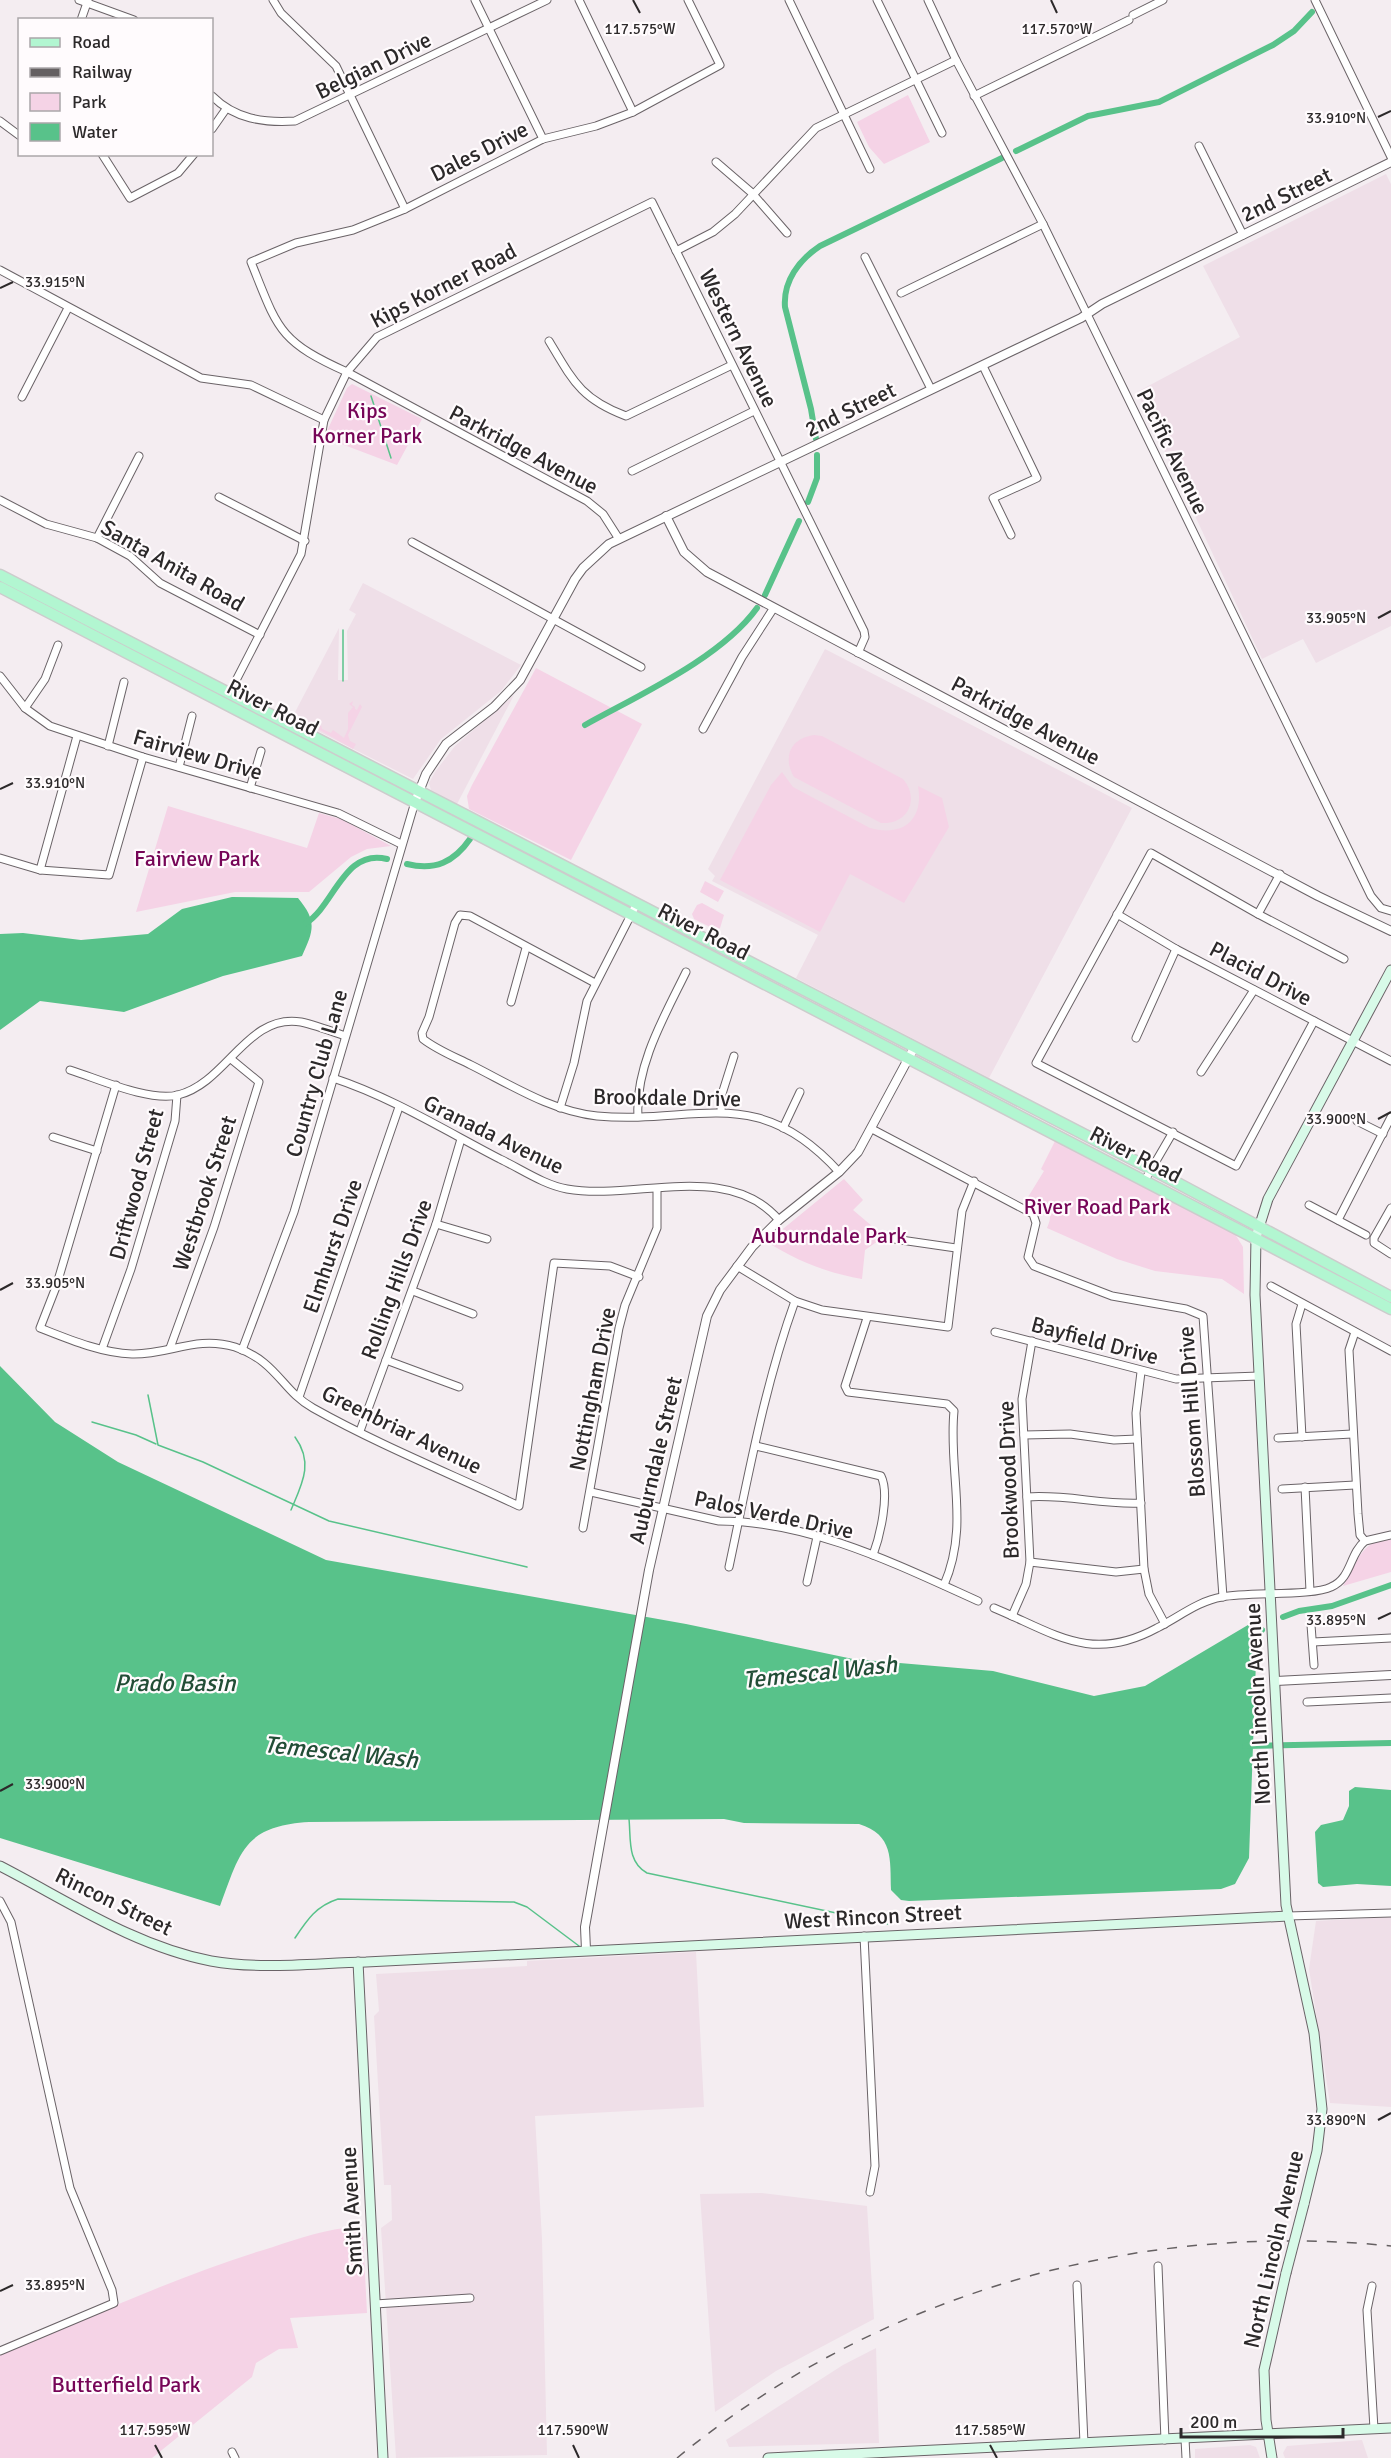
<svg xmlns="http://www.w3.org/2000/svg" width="1391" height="2458" viewBox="0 0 1391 2458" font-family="Signika,sans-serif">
  <rect width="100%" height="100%" fill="#f4edf1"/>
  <g fill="#efdfe8">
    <path d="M1386 174 1391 184V626L1316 663 1303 639 1262 659 1137 392 1240 337 1203 266Z"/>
    <path d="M363 583 521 665 501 691 441 739 413 779 292 718 339 628 338 680H348L347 631 356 614 349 610Z"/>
    <path d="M825 649 1132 808 989 1078 796 978 818 935 712 881 715 876 708 869Z"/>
    <path d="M514 695 457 804 431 790 429 783 435 772 455 746Z"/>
    <path d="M1391 1917V2107L1330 2103 1309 1969 1316 1921Z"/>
    <path d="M696 1952 704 2107 535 2116 542 2239 547 2455 396 2458 381 2228 392 2220 391 2185H384L374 2016 379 2011 376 1974 527 1966V1961Z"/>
    <path d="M761 2193 867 2206 874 2319 776 2371 715 2412 700 2194Z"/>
    <path d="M876 2348 879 2443 729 2447 726 2440 843 2365Z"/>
    <path d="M1362 2440 1368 2458H1285L1283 2453 1287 2446Z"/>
    <path d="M1250 2445 1256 2447 1260 2458H1195V2449Z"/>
  </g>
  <g fill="#f5d3e6">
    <path d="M908 95 930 142 884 164 869 147 857 122Z"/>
    <path d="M352 384 422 419 397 465 331 440 327 431 347 388Z"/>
    <path d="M536 668 642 724 571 860 469 809 467 796 472 785Z"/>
    <path d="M353 701 352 705 355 707V709L357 710 360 704 362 707 348 735 350 741 356 744 353 749 318 729 321 725 322 729 331 733 333 730 344 738 348 729V713L353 707 349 704Z"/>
    <path d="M814 735 822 736 903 779C920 799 908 825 881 823L794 777C782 757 791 738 814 735Z"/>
    <path d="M782 772 793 787 870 828C903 837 924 820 918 786L942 798 949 827 904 903 850 874 820 932 720 880 771 785Z"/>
    <path d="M168 806 307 848 319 813 341 819 391 846 367 849 351 857 309 892H235L136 912Z"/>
    <path d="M705 881 724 891 718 902 700 892Z"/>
    <path d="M702 903 724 915 720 928 716 930 694 919 692 914 697 905Z"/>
    <path d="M1056 1139 1235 1234 1243 1247 1244 1294 1222 1279 1155 1271 1117 1259 1047 1228C1051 1218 1052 1213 1045 1204L1025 1202 1044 1171 1041 1169Z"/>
    <path d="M844 1179 863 1200 853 1210 879 1232 878 1241 865 1250 862 1279C827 1273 797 1261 767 1242Z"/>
    <path d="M1391 1540V1572L1343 1586C1356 1565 1361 1538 1391 1540Z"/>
    <path d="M357 2227 363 2234 367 2313 290 2318 298 2348 279 2349 256 2363 252 2377 152 2458H0V2355C90 2317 179 2275 273 2247 300 2238 329 2228 357 2227Z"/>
  </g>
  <g fill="#58c28a">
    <path d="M232 897 298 898C317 921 314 930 302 956L223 976 124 1012 40 1001 0 1030V934L23 933 81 940 148 934 182 909Z"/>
    <path d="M0 1366 55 1422 118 1462 326 1560 686 1624 853 1659 993 1671 1094 1696 1145 1686 1253 1622 1259 1642 1256 1661 1249 1858 1235 1884 1221 1889 909 1901 901 1900 891 1890C890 1859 894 1835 859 1824L744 1823 724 1819 309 1822C243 1826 240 1853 220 1906L0 1838Z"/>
    <path d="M1355 1787 1391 1790V1886L1357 1884 1323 1887 1318 1883 1315 1832 1321 1825 1343 1820 1349 1806V1791Z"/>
  </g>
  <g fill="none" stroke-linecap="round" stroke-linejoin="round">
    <g stroke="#58c28a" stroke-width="1.5">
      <path d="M371 396 391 458"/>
      <path d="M343 630V681"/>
      <path d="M148 1395 158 1445 203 1462 329 1521 527 1567"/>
      <path d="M92 1422 136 1435 156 1444"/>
      <path d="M291 1510C302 1484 314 1463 295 1437"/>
      <path d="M629 1819C631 1839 627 1862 647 1873L888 1924"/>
      <path d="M295 1938C307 1920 316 1906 338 1899L514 1902 527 1907 579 1946"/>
    </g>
    <g stroke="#58c28a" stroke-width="6">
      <path d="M1016 151 1088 116 1159 102 1273 45 1294 31 1312 12"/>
      <path d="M816 439 811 409 785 307C783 281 799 260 820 246L1002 158"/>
      <path d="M808 502 817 478V455"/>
      <path d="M765 595 799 521"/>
      <path d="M585 725C639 695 721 658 757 608"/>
      <path d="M407 864C435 871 454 862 470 839"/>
      <path d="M306 923C334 906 344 848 387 859"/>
      <path d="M1283 1617 1299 1611 1332 1606 1391 1585"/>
      <path d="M1250 1638 1262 1630"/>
      <path d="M1245 1746 1391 1743"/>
    </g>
    <defs>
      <g id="minor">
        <path d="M79 0 134 20"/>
        <path d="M273 0 281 13 336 66 405 209"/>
        <path d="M475 0 543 139"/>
        <path d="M579 0 633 112"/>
        <path d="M789 0 870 169"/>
        <path d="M877 0 942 133"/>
        <path d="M928 0 956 60 1043 224 1371 896 1381 908 1391 911"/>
        <path d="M1315 0 1391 157"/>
        <path d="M1133 15 1163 0"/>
        <path d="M81 20 88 0"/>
        <path d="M212 96C235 119 263 123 295 121L547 0"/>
        <path d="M974 96 1129 20"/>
        <path d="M0 121 20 136"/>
        <path d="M212 129 226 109"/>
        <path d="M1199 146 1243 235"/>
        <path d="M102 154 130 198 178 173 194 154"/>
        <path d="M716 162 752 193 787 233"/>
        <path d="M676 251 713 232 735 214 816 128 956 60"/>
        <path d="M865 257 931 389"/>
        <path d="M0 270 201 378 251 385 324 420"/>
        <path d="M901 293 1043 224"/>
        <path d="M549 341C573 381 581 399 626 416L732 365"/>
        <path d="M983 366 1037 478 993 498 1011 535"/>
        <path d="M22 397 68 308"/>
        <path d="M632 471 754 411"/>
        <path d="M219 497 305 541"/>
        <path d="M0 500 46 524 97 538 130 556 160 583 260 635"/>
        <path d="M97 538 139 456"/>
        <path d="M619 539 603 514 587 501 347 372C278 341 278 329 251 262L296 243 353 230 405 209 543 139 596 126 633 112 720 65 688 0"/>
        <path d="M412 542 641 667"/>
        <path d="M0 676 25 708 50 726 143 757 338 813 401 844"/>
        <path d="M229 694 301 554 324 420 347 372 377 337 652 202 864 631 865 637 858 653"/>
        <path d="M25 708 45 679 58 645"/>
        <path d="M703 729 742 657 773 609"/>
        <path d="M108 746 124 682"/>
        <path d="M179 767 192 716"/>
        <path d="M250 788 261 751"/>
        <path d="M0 858 40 870 109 875 143 757"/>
        <path d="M40 870 77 736"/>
        <path d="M1117 914 1176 949 1391 1061"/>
        <path d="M1258 914 1280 874"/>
        <path d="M595 983 470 916 460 915 455 923 429 1017 422 1033 423 1039C437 1050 455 1057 471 1065 511 1085 551 1111 597 1116 696 1125 757 1081 839 1172"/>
        <path d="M511 1002 526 948"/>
        <path d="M1314 1021 1236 1166 1036 1063 1151 853 1258 914 1344 959"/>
        <path d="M1136 1038 1176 949"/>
        <path d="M70 1070C99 1079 149 1102 178 1095 227 1083 247 1013 301 1022 315 1025 331 1031 345 1036"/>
        <path d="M1201 1072 1254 990"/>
        <path d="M333 1078C391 1097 446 1131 500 1159 521 1169 544 1185 567 1189 635 1201 728 1160 779 1220"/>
        <path d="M116 1085 56 1287 40 1328C68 1339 101 1353 132 1354 169 1355 196 1335 235 1347 278 1362 281 1390 313 1408 379 1445 451 1474 519 1506L554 1263 610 1266 639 1277"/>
        <path d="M560 1108 574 1063 587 1001 636 905"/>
        <path d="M721 1111 722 1094 734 1056"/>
        <path d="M638 1116C635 1066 665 1015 686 972"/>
        <path d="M1357 1121 1383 1134"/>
        <path d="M783 1128 800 1092"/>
        <path d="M872 1129 1033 1214 1036 1223 1028 1257 1034 1266 1112 1296 1186 1309 1203 1316 1223 1597"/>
        <path d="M53 1137 97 1151"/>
        <path d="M1145 1180 1173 1132"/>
        <path d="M1309 1205 1366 1235"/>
        <path d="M1391 1208 1374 1238V1243L1391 1254"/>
        <path d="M1338 1220 1391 1117"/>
        <path d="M436 1224 487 1239"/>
        <path d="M887 1238 956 1248"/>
        <path d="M737 1266 795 1301 822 1310 948 1327 962 1211 974 1181"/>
        <path d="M1271 1286 1391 1351"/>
        <path d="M413 1291 473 1314"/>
        <path d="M1302 1304 1296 1324 1302 1437"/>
        <path d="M867 1318 845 1386 848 1392 947 1404 954 1411C948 1472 970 1525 944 1585"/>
        <path d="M995 1332 1176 1379 1259 1376"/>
        <path d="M1355 1332 1349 1350 1358 1514 1360 1535 1365 1541"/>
        <path d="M170 1348 214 1227 259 1082 231 1059"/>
        <path d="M102 1349 131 1269 175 1121 177 1095"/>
        <path d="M242 1350 294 1212 415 802"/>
        <path d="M386 1360 459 1387"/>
        <path d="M1141 1372 1136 1413 1144 1569 1149 1594 1165 1624"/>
        <path d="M299 1397 399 1107"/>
        <path d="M360 1431 436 1224 461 1139"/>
        <path d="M1024 1435 1070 1434 1114 1440 1137 1439"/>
        <path d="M1278 1438 1352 1434"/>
        <path d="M756 1446 881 1476C890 1494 880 1536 873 1555"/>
        <path d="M1305 1487 1310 1591"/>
        <path d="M1282 1489 1355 1485"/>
        <path d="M591 1492 719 1521C810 1521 896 1564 978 1601"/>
        <path d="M1027 1497C1066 1494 1102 1505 1141 1503"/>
        <path d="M583 1528 619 1328 625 1305 657 1228V1189"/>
        <path d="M1030 1562 1116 1572 1144 1569"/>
        <path d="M729 1567C748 1478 764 1387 795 1301"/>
        <path d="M807 1582 817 1537"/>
        <path d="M994 1608C1054 1633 1091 1664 1157 1628 1179 1617 1198 1601 1222 1597 1247 1592 1314 1596 1331 1587 1352 1578 1349 1554 1365 1541L1391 1535"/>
        <path d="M1012 1616 1026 1584 1030 1562 1022 1399 1032 1341"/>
        <path d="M1311 1625 1314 1665"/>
        <path d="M1313 1642 1391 1638"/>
        <path d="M1307 1702 1391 1698"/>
        <path d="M0 1901 11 1922 70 2188 112 2290 114 2303 0 2351"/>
        <path d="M1288 1916 1391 1913"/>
        <path d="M864 1936 875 2166 870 2192"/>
        <path d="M1158 2266 1165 2440"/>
        <path d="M1077 2285 1084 2443"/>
        <path d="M1372 2286 1367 2310 1374 2429"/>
        <path d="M375 2304 470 2298"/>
        <path d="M1185 2439 1186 2458"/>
        <path d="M232 2452 235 2458"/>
      </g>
      <g id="tertiary">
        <path d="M666 516 684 552 707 572 1318 896 1391 931"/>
        <path d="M415 802 426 774 446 744 494 707 520 680 575 579 583 568 609 544 1081 318 1102 304 1391 162"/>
        <path d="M1276 1681 1391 1675"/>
        <path d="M586 1950 585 1927 649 1570 707 1316 720 1290 752 1247 779 1220 839 1172 858 1152 914 1048"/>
      </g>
      <g id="secondary">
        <path d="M0 1866C68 1901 134 1946 211 1961 261 1970 315 1963 366 1962L1288 1916"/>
        <path d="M358 1962 383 2458"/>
        <path d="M1304 2204 1317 2151 1322 2109 1314 2033 1286 1905 1255 1295 1256 1237 1268 1199 1391 970"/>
        <path d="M768 2458 1391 2428"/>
        <path d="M1272 2458 1266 2420 1264 2370 1286 2273"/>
      </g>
      <g id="primary">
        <path d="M0 575 1153 1170 1391 1297"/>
        <path d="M0 587 1391 1309"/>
      </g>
    </defs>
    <use href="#minor" stroke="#6a6367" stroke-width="9"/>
    <use href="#tertiary" stroke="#6a6367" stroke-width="10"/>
    <use href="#secondary" stroke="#6a6367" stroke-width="11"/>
    <use href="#primary" stroke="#ccc" stroke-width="13"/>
    <use href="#minor" stroke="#fff" stroke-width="7"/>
    <use href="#tertiary" stroke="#fff" stroke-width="8"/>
    <use href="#secondary" stroke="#d8fae8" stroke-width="9"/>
    <use href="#primary" stroke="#b2f6d1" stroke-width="10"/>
    <path stroke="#656062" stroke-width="1.5" stroke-dasharray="10 10" stroke-linecap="butt" d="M677 2458C877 2294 1135 2220 1391 2246"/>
    <defs>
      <path id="secondary-bridge" d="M1286 2273 1304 2204"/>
    </defs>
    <use href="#secondary-bridge" stroke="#6a6367" stroke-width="11" stroke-linecap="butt"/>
    <use href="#secondary-bridge" stroke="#d8fae8" stroke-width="9"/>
  </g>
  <path fill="none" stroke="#2c292a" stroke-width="2" d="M633 0 640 13M1051 0 1057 13M1378 117 1391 111M0 288 13 282M1378 618 1391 611M0 789 13 783M1378 1119 1391 1112M0 1290 13 1283M1378 1619 1391 1613M0 1791 13 1784M1378 2120 1391 2113M0 2291 13 2285M155 2445 162 2458M573 2445 579 2458M990 2445 997 2458"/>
  <g text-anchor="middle" stroke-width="4.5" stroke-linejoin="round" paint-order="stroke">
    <g font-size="22" fill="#2c292a" stroke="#fffbfd">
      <text transform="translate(373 65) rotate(-26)" y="8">Belgian Drive</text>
      <text transform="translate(479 151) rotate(-27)" y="8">Dales Drive</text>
      <text transform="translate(1286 194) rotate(-26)" y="8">2nd Street</text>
      <text transform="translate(443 285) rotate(-27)" y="8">Kips Korner Road</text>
      <text transform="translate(739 338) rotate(64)" y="8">Western Avenue</text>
      <text transform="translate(850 409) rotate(-26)" y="8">2nd Street</text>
      <text transform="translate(524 449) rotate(28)" y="8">Parkridge Avenue</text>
      <text transform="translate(1173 451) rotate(64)" y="8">Pacific Avenue</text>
      <text transform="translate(173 565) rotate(30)" y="8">Santa Anita Road</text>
      <text transform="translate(273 707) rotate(27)" y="8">River Road</text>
      <text transform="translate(1026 720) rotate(28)" y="8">Parkridge Avenue</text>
      <text transform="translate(198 754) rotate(16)" y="8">Fairview Drive</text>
      <text transform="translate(704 931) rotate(27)" y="8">River Road</text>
      <text transform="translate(1261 973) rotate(28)" y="8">Placid Drive</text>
      <text transform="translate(316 1073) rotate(-74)" y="8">Country Club Lane</text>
      <text transform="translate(667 1097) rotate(1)" y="8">Brookdale Drive</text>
      <text transform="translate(494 1134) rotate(26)" y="8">Granada Avenue</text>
      <text transform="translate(1136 1154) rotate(27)" y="8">River Road</text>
      <text transform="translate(136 1184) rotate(-75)" y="8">Driftwood Street</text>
      <text transform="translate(204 1193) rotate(-72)" y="8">Westbrook Street</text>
      <text transform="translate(332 1246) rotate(-71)" y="8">Elmhurst Drive</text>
      <text transform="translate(396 1279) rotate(-70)" y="8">Rolling Hills Drive</text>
      <text transform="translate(1095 1340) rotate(15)" y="8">Bayfield Drive</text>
      <text transform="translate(592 1389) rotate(-79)" y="8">Nottingham Drive</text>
      <text transform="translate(1191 1412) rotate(-94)" y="8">Blossom Hill Drive</text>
      <text transform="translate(402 1429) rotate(26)" y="8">Greenbriar Avenue</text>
      <text transform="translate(655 1460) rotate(-77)" y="8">Auburndale Street</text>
      <text transform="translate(1008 1480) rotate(-92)" y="8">Brookwood Drive</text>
      <text transform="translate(774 1514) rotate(12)" y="8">Palos Verde Drive</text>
      <text transform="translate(1257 1704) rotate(-93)" y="8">North Lincoln Avenue</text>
      <text transform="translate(114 1901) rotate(26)" y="8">Rincon Street</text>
      <text transform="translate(873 1916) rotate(-3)" y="8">West Rincon Street</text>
      <text transform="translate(351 2211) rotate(-93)" y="8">Smith Avenue</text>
      <text transform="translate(1273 2249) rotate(-77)" y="8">North Lincoln Avenue</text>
    </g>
    <g font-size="22" fill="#760557" stroke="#fffbfd">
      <text x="367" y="418">Kips<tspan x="367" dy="25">Korner Park</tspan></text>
      <text x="197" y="866">Fairview Park</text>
      <text x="1097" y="1214">River Road Park</text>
      <text x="829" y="1243">Auburndale Park</text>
      <text x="126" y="2392">Butterfield Park</text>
    </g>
    <g font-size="24" font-style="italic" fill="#224d36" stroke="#fffbfd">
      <text transform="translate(820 1672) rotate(-6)" y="8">Temescal Wash</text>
      <text x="175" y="1691">Prado Basin</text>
      <text transform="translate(341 1752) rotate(6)" y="8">Temescal Wash</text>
    </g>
  </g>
  <g font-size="15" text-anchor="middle" fill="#2c292a" stroke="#fffbfd" stroke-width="4.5" stroke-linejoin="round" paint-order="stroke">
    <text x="640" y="34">117.575°W</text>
    <text x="1057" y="34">117.570°W</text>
    <text x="1336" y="123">33.910°N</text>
    <text x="55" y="287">33.915°N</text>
    <text x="1336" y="623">33.905°N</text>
    <text x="55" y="788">33.910°N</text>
    <text x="1336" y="1124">33.900°N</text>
    <text x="55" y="1288">33.905°N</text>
    <text x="1336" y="1625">33.895°N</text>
    <text x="55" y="1789">33.900°N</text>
    <text x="1336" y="2125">33.890°N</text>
    <text x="55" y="2290">33.895°N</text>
    <text x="155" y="2435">117.595°W</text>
    <text x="573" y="2435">117.590°W</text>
    <text x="990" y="2435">117.585°W</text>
  </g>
  <rect x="18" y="18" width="195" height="138" fill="#fffbfd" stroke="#aba7a9" stroke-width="1.5"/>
  <rect x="30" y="38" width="30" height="9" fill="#b2f6d1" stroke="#aba7a9" stroke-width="1.5"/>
  <text x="72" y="48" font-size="18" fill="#2c292a">Road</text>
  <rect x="30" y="68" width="30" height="9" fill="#656062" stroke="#aba7a9" stroke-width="1.5"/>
  <text x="72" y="78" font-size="18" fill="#2c292a">Railway</text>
  <rect x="30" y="93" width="30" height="18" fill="#f5d3e6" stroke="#aba7a9" stroke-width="1.5"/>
  <text x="72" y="108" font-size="18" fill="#2c292a">Park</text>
  <rect x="30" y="123" width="30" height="18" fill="#58c28a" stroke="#aba7a9" stroke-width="1.5"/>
  <text x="72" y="138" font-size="18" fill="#2c292a">Water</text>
  <path d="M1181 2428v9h162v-9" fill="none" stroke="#2c292a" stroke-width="3"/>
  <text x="1190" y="2428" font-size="18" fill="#2c292a" stroke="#fffbfd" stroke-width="4.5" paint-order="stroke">200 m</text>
</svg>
